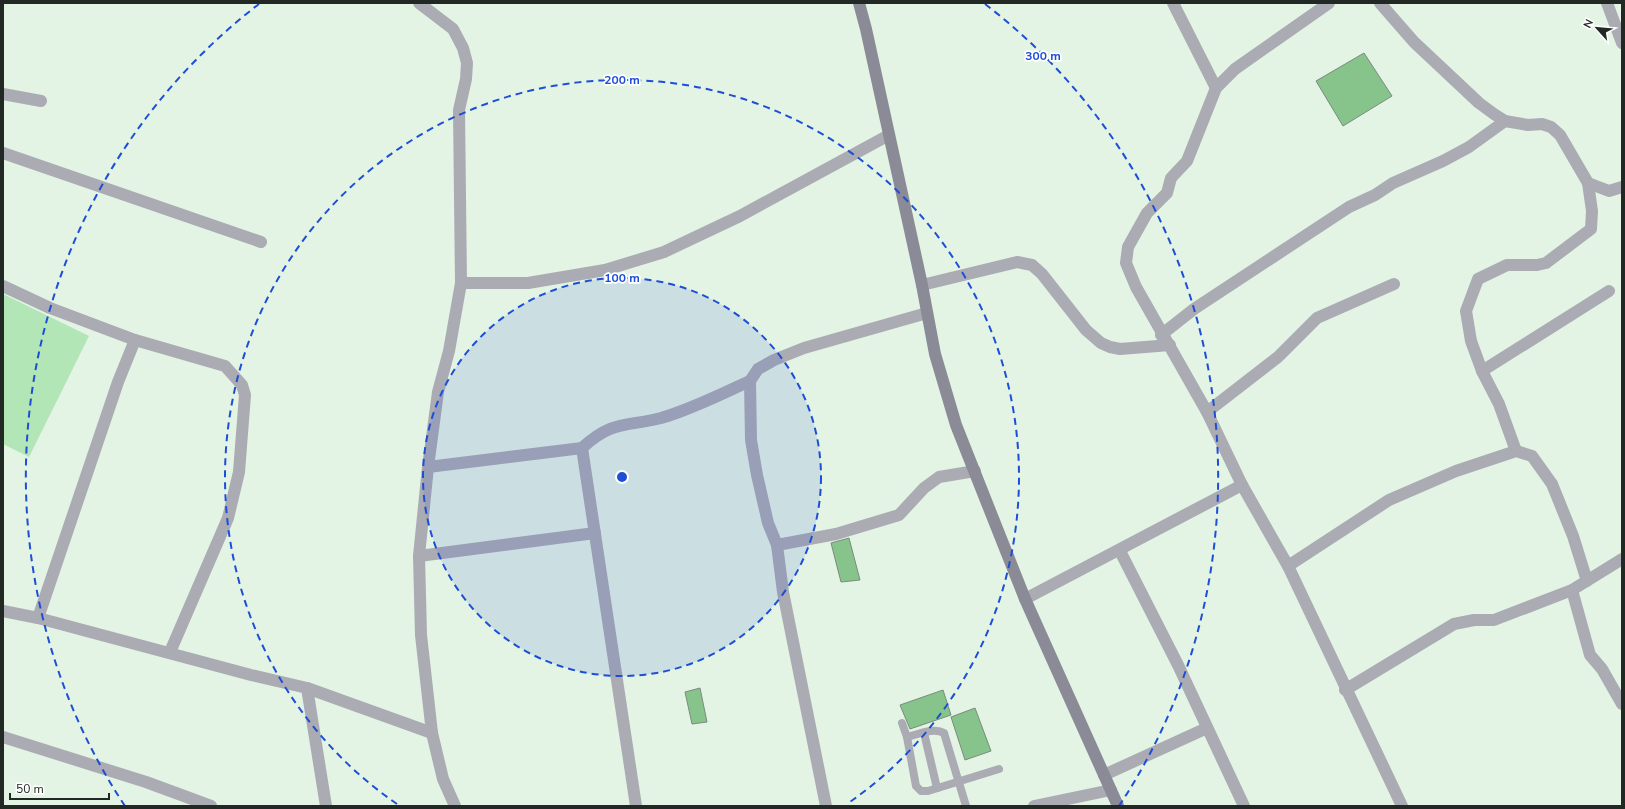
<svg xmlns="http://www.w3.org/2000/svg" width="1625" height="809" viewBox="0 0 1625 809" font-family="'Nunito Sans',sans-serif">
  <rect width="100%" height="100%" fill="#e3f3e4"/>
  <path fill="#b2e6b6" d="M3 294 89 336 29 457 3 444Z"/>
  <g fill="#86c48c" stroke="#7c8b7d">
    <path d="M1364 53 1392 96 1343 126 1316 81Z"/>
    <path d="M849 538 860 580 841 582 831 543Z"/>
    <path d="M700 688 707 722 692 724 685 692Z"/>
    <path d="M943 690 951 715 910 729 900 705Z"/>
    <path d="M975 708 991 751 965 760 951 717Z"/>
  </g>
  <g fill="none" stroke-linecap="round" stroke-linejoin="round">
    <g stroke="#ababb4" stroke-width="8">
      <path d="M902 723 907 737 916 786 921 791H928L999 769"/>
      <path d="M924 733 937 788"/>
      <path d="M907 737C919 734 934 727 944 733L966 806"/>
    </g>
    <g stroke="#ababb4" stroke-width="12">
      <path d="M419 3 453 29 463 48 467 63 466 79 459 110 461 283 449 351 438 392 428 467 419 556 421 635 432 733 443 779 455 806"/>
      <path d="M1173 3 1216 88"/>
      <path d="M1329 3 1235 69 1216 88 1187 161 1171 178 1167 193 1147 213 1128 247 1126 263 1136 287 1207 412 1242 485 1288 566 1402 806"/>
      <path d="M1380 3 1414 42 1479 103 1494 114 1505 121 1528 125 1542 124 1551 127 1560 135 1588 183 1592 211 1591 229 1546 263 1537 265H1507L1478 279 1466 311 1471 341 1482 371 1499 404 1516 451"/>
      <path d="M1607 3 1622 43"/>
      <path d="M3 94 41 101"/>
      <path d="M3 153 261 242"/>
      <path d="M1588 183 1609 191 1622 187"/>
      <path d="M461 283H528L605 270 664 252 740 216 889 135"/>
      <path d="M922 285 1017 262 1032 265 1042 274 1086 330 1101 343 1110 347 1120 349 1170 345"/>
      <path d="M3 286 50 308 135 340 225 366 242 385 245 395 239 472 228 518 170 652"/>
      <path d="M1161 335 1194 309 1349 207 1375 195 1393 183 1443 161 1469 147 1505 121"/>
      <path d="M1482 371 1609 291"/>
      <path d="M750 381 751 440 757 475 768 523 777 545 783 592 826 806"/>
      <path d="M1207 412 1278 357 1317 318 1394 284"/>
      <path d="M582 448 636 806"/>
      <path d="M428 467 582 448C612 420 626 427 661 418 692 409 721 394 750 381L758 369 774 360 804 348 927 313"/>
      <path d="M777 545 836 534 899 515 924 488 939 477 975 471"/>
      <path d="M1120 551 1178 665 1244 806"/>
      <path d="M419 556 595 533"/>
      <path d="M1288 566 1389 500 1456 471 1516 451 1532 456 1552 484 1573 536 1587 581"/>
      <path d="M1572 590 1590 655 1602 669 1622 704"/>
      <path d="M1025 599 1242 485"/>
      <path d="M3 611 38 618 251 675 307 688 432 733"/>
      <path d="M38 618 118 382 135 340"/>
      <path d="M307 688 326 806"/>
      <path d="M1345 690 1454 624 1474 620H1494L1572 590 1622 559"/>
      <path d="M3 737 146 782 211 806"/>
      <path d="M1104 775 1207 728"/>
      <path d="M1034 806 1111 790"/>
    </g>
    <path stroke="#8a8b97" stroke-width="12" d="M859 3 866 29 922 285 935 354 956 425 1025 599 1118 806"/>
  </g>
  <circle cx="622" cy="477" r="199" fill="#1d4ed8" fill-opacity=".12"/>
  <g fill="none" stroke="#1d4ed8" stroke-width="2" stroke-dasharray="7 5">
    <circle cx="622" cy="477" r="199"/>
    <path d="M397 804A397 397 0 1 1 847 804"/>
    <path d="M125 806A596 596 0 0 1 259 4M985 4A596 596 0 0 1 1119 806"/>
  </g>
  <circle cx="622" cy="477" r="6" fill="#1d4ed8" stroke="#fff" stroke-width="2"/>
  <g font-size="12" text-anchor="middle" font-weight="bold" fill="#1d4ed8" stroke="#fff" stroke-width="3.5" stroke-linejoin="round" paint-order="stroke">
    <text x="1043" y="60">300 m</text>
    <text x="622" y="84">200 m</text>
    <text x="622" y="282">100 m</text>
  </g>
  <rect width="1625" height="809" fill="none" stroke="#222823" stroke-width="8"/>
  <g transform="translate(1597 28) rotate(297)" stroke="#ffffff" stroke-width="3" paint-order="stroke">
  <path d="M0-3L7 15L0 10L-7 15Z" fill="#222823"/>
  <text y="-6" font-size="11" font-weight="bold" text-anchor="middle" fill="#222823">N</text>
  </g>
  <path d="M10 793v6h99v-6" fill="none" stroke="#222823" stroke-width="2"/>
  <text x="16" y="793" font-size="12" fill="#222823" stroke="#ffffff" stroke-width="3" paint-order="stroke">50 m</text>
</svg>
